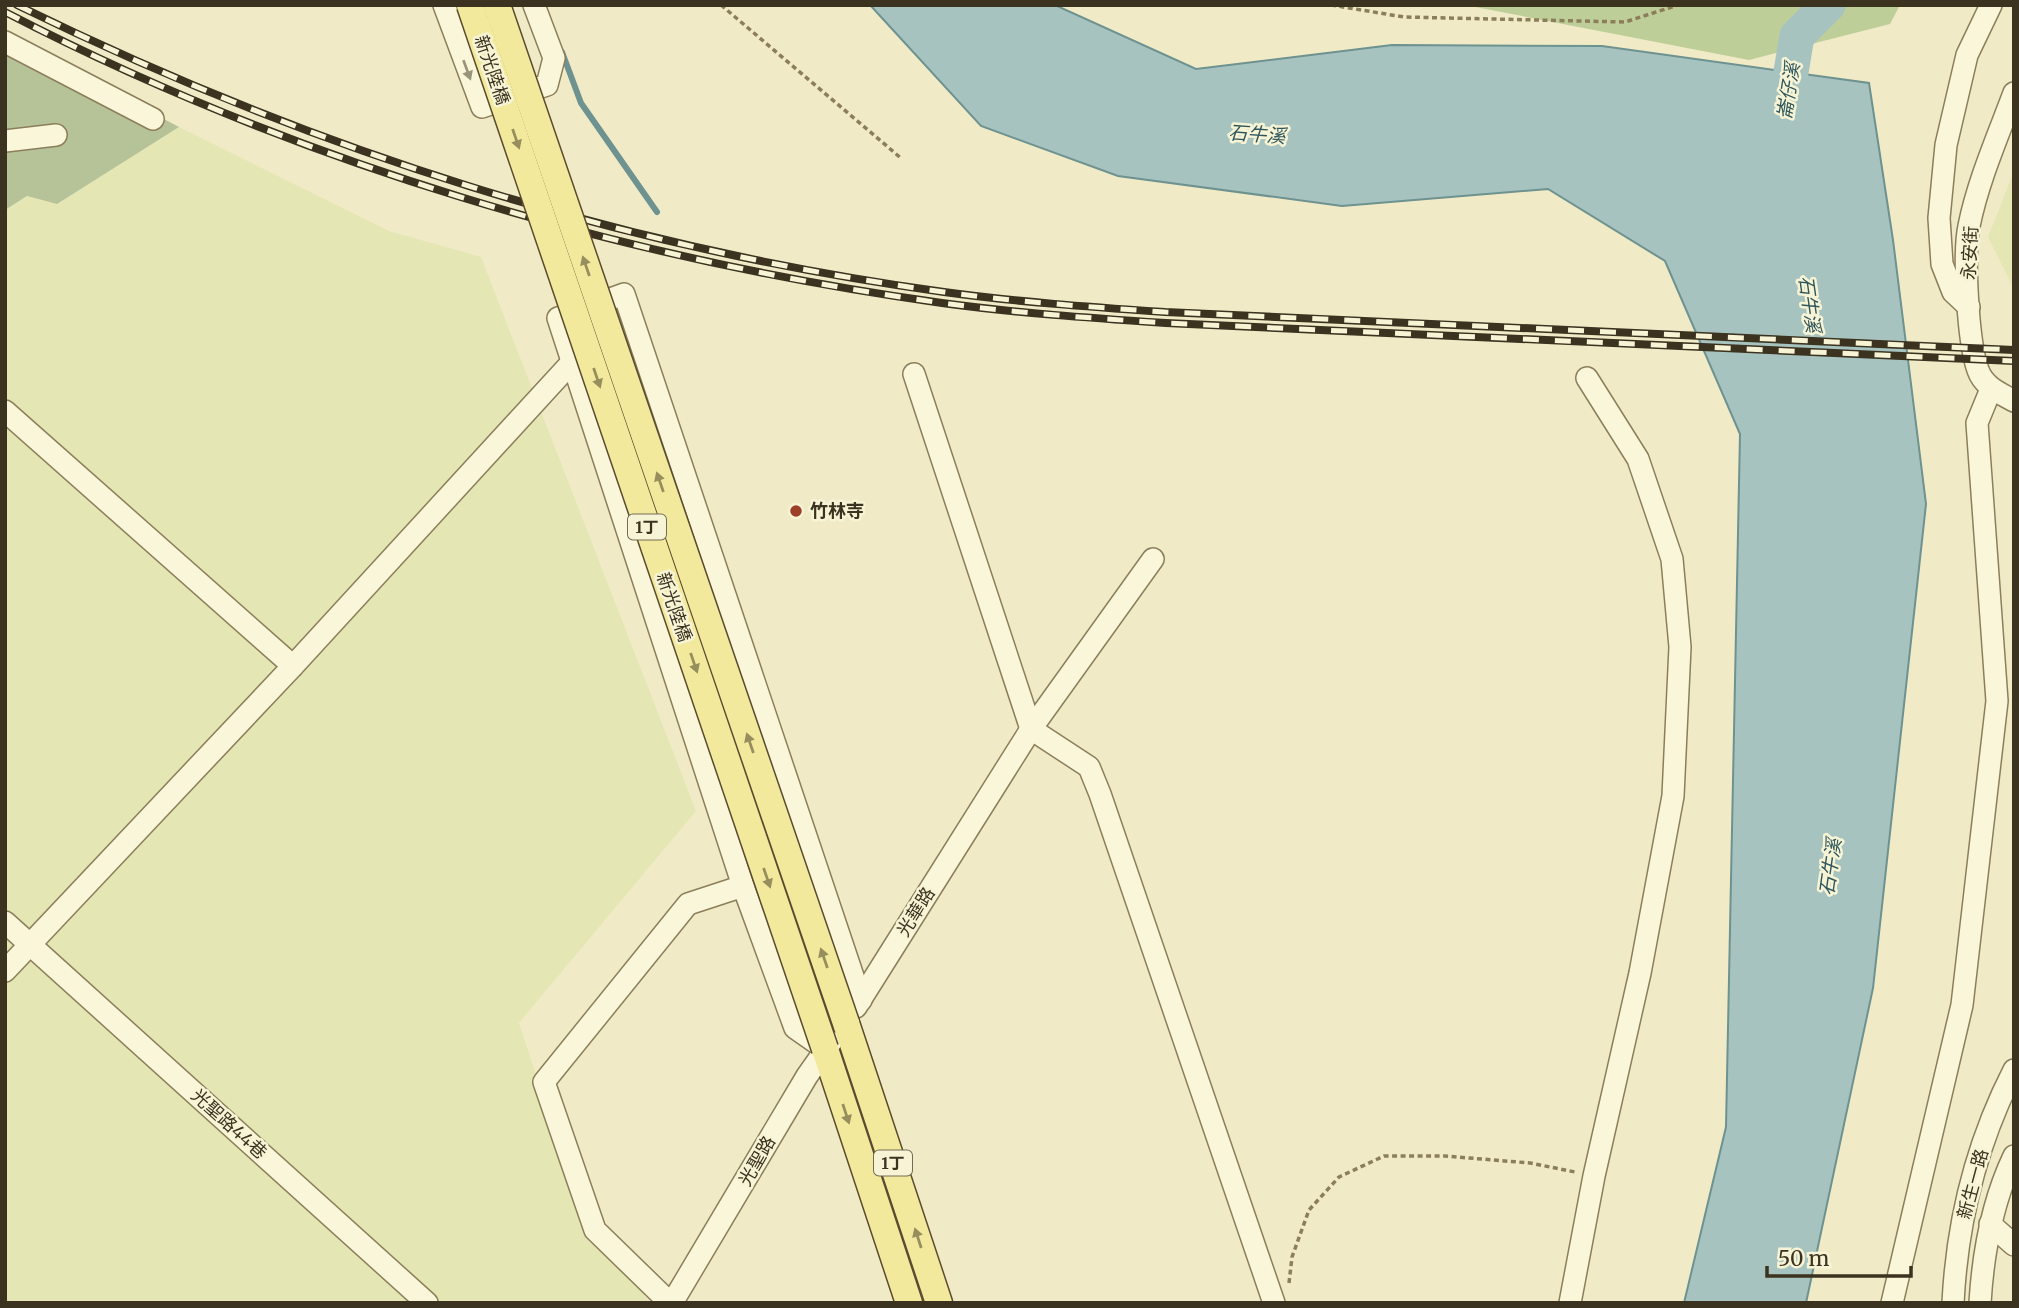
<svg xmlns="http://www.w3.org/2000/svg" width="2019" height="1308" viewBox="0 0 2019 1308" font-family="Merriweather,'Noto Sans TC',serif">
  <rect width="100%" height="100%" fill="#f0ebc6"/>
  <g fill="#e4e6b3">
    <path d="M179 127 389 231 481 257 696 811 519 1023 587 1231 651 1303H5V210L27 196 57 204Z"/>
    <path d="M2014 171V289L1988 237Z"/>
  </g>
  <path fill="#bece99" d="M1465 5H1900L1890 24 1749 60Z"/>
  <path fill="#b6c398" d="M5 35 179 127 57 204 27 196 5 210Z"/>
  <path fill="#a7c3c0" stroke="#6d9290" stroke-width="2" d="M870 5H1055L1196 69 1392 45 1602 46 1869 83 1893 240 1926 504 1873 988 1806 1303H1684L1726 1127 1740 434 1665 261 1548 189 1342 206 1118 176 981 126Z"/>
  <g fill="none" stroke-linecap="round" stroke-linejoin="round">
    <path stroke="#6d9290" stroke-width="6" d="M562 52 581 103 657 212"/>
    <path stroke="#a7c3c0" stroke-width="35" d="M1783 120 1797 36 1828 5"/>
    <defs>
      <g id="minor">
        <path d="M444 5 482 107 547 85 554 58 534 5"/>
        <path d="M5 42 153 119"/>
        <path d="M2014 93C1998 136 1978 181 1969 226 1963 254 1968 343 1978 370 1984 387 2000 393 2014 401"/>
        <path d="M5 141 56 135"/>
        <path d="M1969 307 1953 292 1942 264 1939 218 1946 145 1967 55 1991 5"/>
        <path d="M914 374 1031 729 1089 767 1100 794 1274 1303"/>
        <path d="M5 411 293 666"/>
        <path d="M743 886 558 318 624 294 861 1000"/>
        <path d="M5 922 427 1303"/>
        <path d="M5 971 293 666 572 362"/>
        <path d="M856 1007 1031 729 1153 559"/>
        <path d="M1990 1224 2014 1245"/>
        <path d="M670 1303 595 1230 544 1082 688 904 743 886 795 1028 825 1049"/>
        <path d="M672 1303 807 1076 831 1042"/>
        <path d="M1570 1303 1594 1176 1640 973 1673 796 1680 647 1672 559 1638 459 1587 378"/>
        <path d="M1892 1303 1962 1005 1997 701 1977 423 1991 389"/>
        <path d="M1953 1303C1957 1223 1977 1142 2014 1070"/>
        <path d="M1980 1303C1983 1253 1992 1202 2014 1156"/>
      </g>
      <g id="major">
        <path d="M846 1023 939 1303"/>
        <path d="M825 1049 909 1303"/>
      </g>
    </defs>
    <use href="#minor" stroke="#8c7e5b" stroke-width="24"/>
    <use href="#major" stroke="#5a4b2f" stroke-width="29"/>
    <g stroke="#8c7e5b" stroke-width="3.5" stroke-dasharray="5 3.5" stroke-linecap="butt">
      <path d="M721 5 902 159"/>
      <path d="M1331 5 1404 17 1625 22 1678 5"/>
      <path d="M1289 1283 1292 1257 1309 1210 1339 1177 1384 1156H1445L1530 1163 1575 1172"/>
    </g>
    <use href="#minor" stroke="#faf6da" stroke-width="21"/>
    <use href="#major" stroke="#f3e99d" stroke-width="26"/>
    <defs>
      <g id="rail">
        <path d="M17 5C313 150 616 247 944 292 1017 302 1091 307 1165 312L2014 350"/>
        <path d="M5 12C297 163 618 258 942 303 1016 313 1091 318 1166 323L2014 361"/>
      </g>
    </defs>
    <use href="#rail" stroke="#3b321f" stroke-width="8"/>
    <use href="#rail" stroke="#f7f4d6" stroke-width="5" stroke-dasharray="16" stroke-linecap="butt"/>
    <defs>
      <g id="major-bridge">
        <path d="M470 5 825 1049"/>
        <path d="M497 5 846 1023"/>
      </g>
    </defs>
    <use href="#major-bridge" stroke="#5a4b2f" stroke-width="29" stroke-linecap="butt"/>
    <use href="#major-bridge" stroke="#f3e99d" stroke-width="26"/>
  </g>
  <defs><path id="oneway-solid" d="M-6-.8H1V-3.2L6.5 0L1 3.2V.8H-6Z" transform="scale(1.75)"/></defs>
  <use fill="#9a947c" href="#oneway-solid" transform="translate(467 70) rotate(70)"/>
  <g fill="#978e5e">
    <use href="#oneway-solid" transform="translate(516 139) rotate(71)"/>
    <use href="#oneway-solid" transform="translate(586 266) rotate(-109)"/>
    <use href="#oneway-solid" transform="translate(597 378) rotate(71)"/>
    <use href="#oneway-solid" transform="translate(660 482) rotate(-109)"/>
    <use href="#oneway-solid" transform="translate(694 663) rotate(71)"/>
    <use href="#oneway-solid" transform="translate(750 743) rotate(-109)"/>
    <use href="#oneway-solid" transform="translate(767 878) rotate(71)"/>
    <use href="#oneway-solid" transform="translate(824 958) rotate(-109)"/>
    <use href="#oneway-solid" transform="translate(846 1114) rotate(72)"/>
    <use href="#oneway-solid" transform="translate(918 1238) rotate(-108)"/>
  </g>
  <circle fill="#9d3e29" stroke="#f7f4d6" stroke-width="2.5" cx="796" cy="511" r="7"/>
  <g text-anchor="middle" stroke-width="5" stroke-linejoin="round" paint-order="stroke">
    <g fill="#f7f4d6" stroke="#736c56" stroke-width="2">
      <rect x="628" y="514.5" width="38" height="25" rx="5"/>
      <rect x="874" y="1150.5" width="38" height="25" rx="5"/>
    </g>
    <g font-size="16" font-weight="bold" fill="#3b321f">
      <text x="647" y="533">1丁</text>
      <text x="893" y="1169">1丁</text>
    </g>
    <g font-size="18" fill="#3b321f" stroke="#f7f4d6">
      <text transform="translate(492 70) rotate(71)" y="6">新光陸橋</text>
      <text transform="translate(1970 253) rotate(-87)" y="6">永安街</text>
      <text transform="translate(674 607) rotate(71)" y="6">新光陸橋</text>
      <text transform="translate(916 912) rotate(-58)" y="6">光華路</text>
      <text transform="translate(229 1124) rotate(42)" y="6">光聖路44巷</text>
      <text transform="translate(757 1161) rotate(-60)" y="6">光聖路</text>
      <text transform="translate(1973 1184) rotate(-75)" y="6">新生一路</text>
    </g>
    <g font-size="18" font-weight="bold" fill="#3b321f" stroke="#f7f4d6" text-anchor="start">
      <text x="810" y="517">竹林寺</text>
    </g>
    <g font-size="19" font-style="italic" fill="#2e565c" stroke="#f7f4d6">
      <text transform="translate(1788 91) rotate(-81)" y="7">崙仔溪</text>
      <text transform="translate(1257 134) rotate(4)" y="7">石牛溪</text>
      <text transform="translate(1810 304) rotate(82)" y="7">石牛溪</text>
      <text transform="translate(1830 867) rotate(-82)" y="7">石牛溪</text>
    </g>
  </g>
  <rect width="2019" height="1308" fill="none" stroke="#3b321f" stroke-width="14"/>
  <path d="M1767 1266v10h144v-10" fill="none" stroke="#3b321f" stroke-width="3.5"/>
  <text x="1778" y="1266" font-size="21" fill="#3b321f" stroke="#f7f4d6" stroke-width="5" paint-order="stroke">50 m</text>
</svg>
